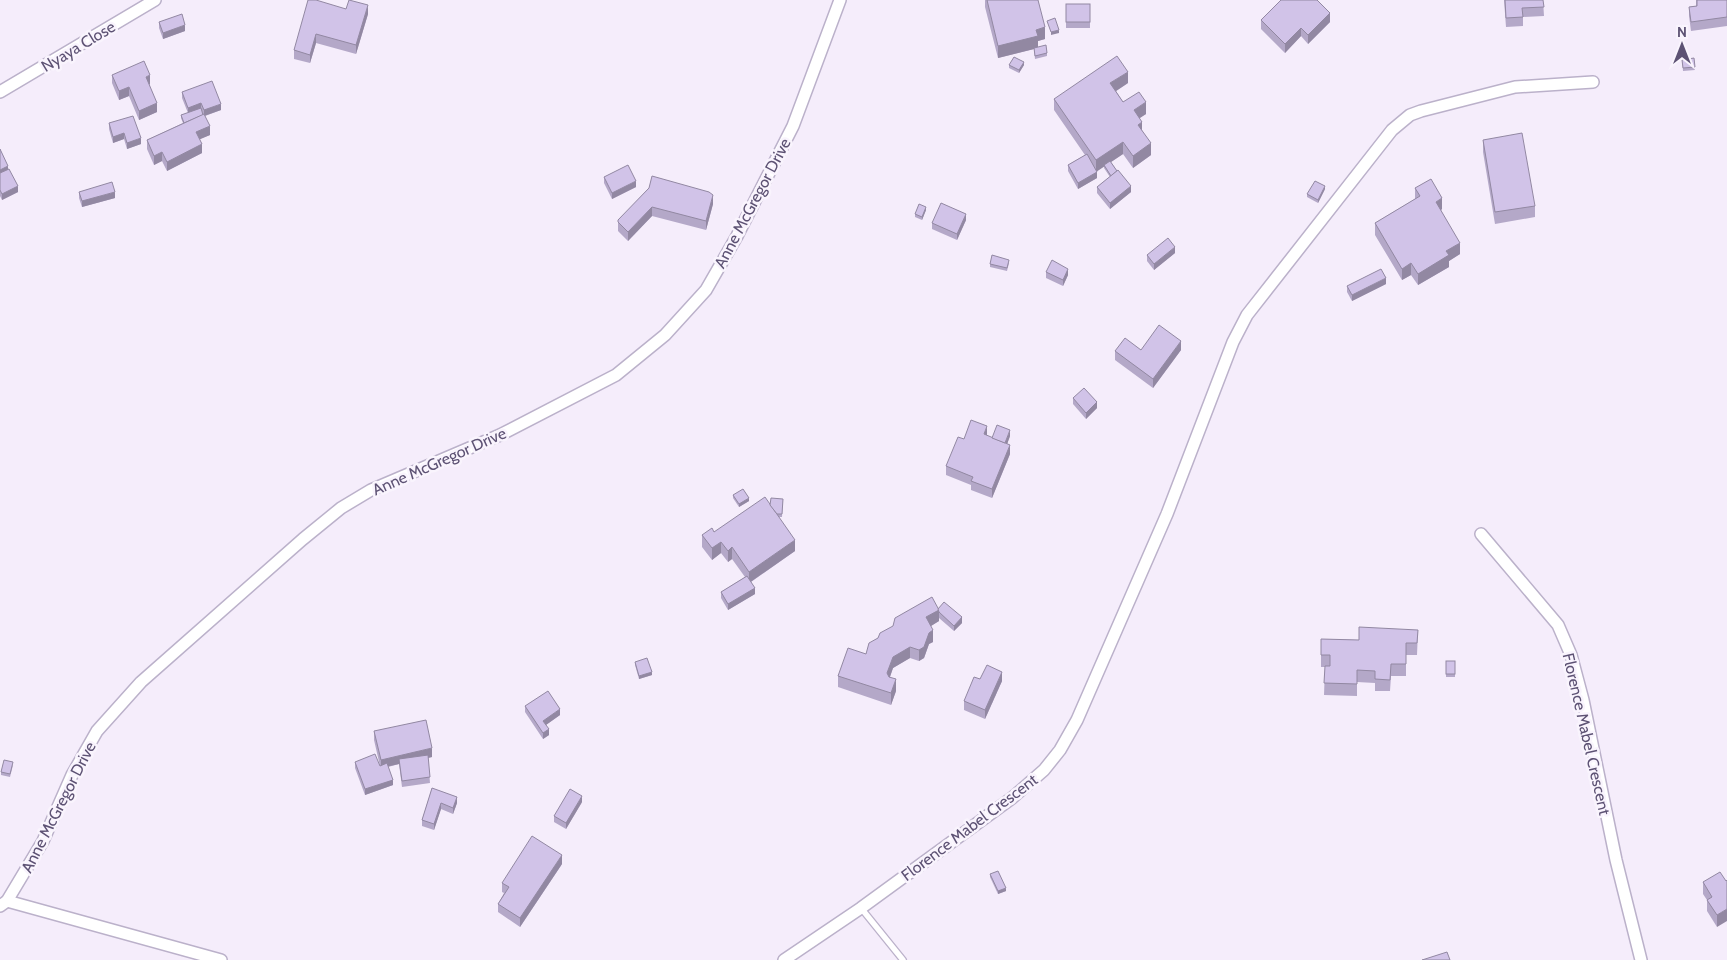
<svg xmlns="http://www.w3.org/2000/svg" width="1727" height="960" viewBox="0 0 1727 960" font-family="Cabin,sans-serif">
  <rect width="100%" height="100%" fill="#f5edfb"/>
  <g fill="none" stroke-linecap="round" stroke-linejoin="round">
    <defs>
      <path id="service" d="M861 908 903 960"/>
      <g id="minor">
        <path d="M0 92 155 0"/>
        <path d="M1481 534 1558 625 1571 655 1583 700 1616 860 1641 960"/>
        <path d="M7 901 221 960"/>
        <path d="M0 906 7 901 43 841 72 775 97 731 141 682 303 539 341 508 371 490 500 435 616 375 665 335 706 290 737 236 793 126 840 0"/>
        <path d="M784 960 861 908 1012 798 1044 770 1060 750 1077 720 1167 514 1233 342 1247 315 1392 130 1410 115 1421 111 1515 87 1593 82"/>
      </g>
    </defs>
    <use href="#service" stroke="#bbb1ca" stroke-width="8"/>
    <use href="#minor" stroke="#bbb1ca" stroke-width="14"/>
    <use href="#service" stroke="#fff" stroke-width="5.5"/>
    <use href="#minor" stroke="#fff" stroke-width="11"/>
  </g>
  <g fill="#b4a8c8">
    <path d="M985 0H1038L1045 39 1038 41V47L1047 53V56L1035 59 1034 49 998 58 985 7Z"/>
    <path d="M1504 0H1543L1544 16 1523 17V26L1506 27Z"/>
    <path d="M1696 0H1727V26L1691 31 1689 16V7L1696 6Z"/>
    <rect x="1066" y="4" width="24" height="24"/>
    <path d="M346 9 368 14 356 54 316 43 310 63 294 59V50Z"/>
    <path d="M1261 20 1330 22 1308 44 1301 36 1285 53 1261 29Z"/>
    <path d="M159 22 185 31 163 39 159 28Z"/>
    <path d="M1694 58 1695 70 1683 71 1682 60Z"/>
    <path d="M1009 65H1024L1019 73 1009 68Z"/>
    <path d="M112 75 150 84 149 85 157 112 139 120 129 96 119 100 112 83Z"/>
    <path d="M1128 83 1116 91 1123 102 1146 114 1139 118 1142 130 1151 155 1133 168 1123 154 1111 162 1131 192 1110 209 1097 193V187L1110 177 1104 168V166L1097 171V178L1078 189 1068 171V165L1085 155 1054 110V99Z"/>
    <path d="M182 92 221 110 205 116 210 135 199 139 202 153 167 171 162 161 154 165 147 149V140L183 123 181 118V115L188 113 182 98Z"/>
    <path d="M109 123 141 144 127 149 124 139 113 143 109 129Z"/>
    <path d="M1483 140 1535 206V217L1495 224 1483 152Z"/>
    <path d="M0 149 18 192 2 200 0 196Z"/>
    <path d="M604 177 636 187 612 199 604 183Z"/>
    <path d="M649 188 713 204 706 230 652 216 628 241 618 231V222Z"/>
    <path d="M1415 188 1442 209 1441 210 1460 254 1449 261V267L1418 285 1411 275 1402 280 1375 235V223L1415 199Z"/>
    <path d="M1325 189 1318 203 1307 197V194Z"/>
    <path d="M79 192 115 198 82 207 79 198Z"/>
    <path d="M926 210 922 220 915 217V214Z"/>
    <path d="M966 220 957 240 932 229V223Z"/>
    <path d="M1175 253 1154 270 1147 261V255Z"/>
    <path d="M1009 263 1007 271 990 267V264Z"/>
    <path d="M1046 272 1068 275 1063 286 1046 278Z"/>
    <path d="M1386 284 1352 301 1347 292V286Z"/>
    <path d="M1141 350H1181L1153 388 1115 360V351Z"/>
    <path d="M1073 398 1097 408 1086 419 1073 404Z"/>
    <path d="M987 435V436L992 438 1010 436 1007 444 1010 454 992 498 971 490V485L946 475V466L964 439Z"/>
    <path d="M733 495 749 501 739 507 733 498Z"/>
    <path d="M783 499 782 517H779L795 551 751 582 755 594 728 610 721 598V592L745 577 732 559 728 562 721 553 712 560 702 547V535L714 532Z"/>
    <path d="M938 609 962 623 954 631 939 618V621L931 626 933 642 929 644 924 658 919 661 910 658 893 668 890 677 896 691 891 705 838 687V676L866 654 878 638Z"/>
    <path d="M1418 630 1417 655H1406V676H1391L1390 691H1375V683L1357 682V696L1324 695 1325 667H1321V639L1359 640Z"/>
    <rect x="1446" y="661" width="9" height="16"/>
    <path d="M635 662 652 675 639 679 635 665Z"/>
    <path d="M980 679 1002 681 985 719 964 710V701Z"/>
    <path d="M525 706 560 715 546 725 549 735 543 739 525 712Z"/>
    <path d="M374 731 432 757 428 758 430 783 402 787 399 764 388 767 393 785 365 795 355 768V762L380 766 374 740Z"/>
    <path d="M13 765 10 777 1 775V772Z"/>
    <path d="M432 788 457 803 453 814 441 809 434 830 422 826V820Z"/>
    <path d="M582 802 566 829 554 822V816Z"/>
    <path d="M562 864 520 927 498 912V904L504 893 502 892V883Z"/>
    <path d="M990 874 1006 891 998 894 990 877Z"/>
    <path d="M1726 881 1717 927 1707 911V900L1703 894V882Z"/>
  </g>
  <g fill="#9288a2">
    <path d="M368 5V14L356 54V45Z"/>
    <path d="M1330 13V22L1308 44V35Z"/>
    <path d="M185 25V31L163 39V33Z"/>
    <path d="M1045 27V39L1038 41V48L998 58V46L1036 30Z"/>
    <path d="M1301 28V36L1285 53V44Z"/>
    <path d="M1059 30V33L1051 35V32Z"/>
    <path d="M316 34V43L310 63V55Z"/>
    <path d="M1024 62V65L1019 73V70Z"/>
    <path d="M1128 72V83L1110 95V83Z"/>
    <path d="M150 75V84L146 86V77Z"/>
    <path d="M129 87V96L119 100V91Z"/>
    <path d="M1146 102V114L1134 122V110Z"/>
    <path d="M157 103V112L139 120V111Z"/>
    <path d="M201 103V109L188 114V108Z"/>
    <path d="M221 104V110L204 116V110Z"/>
    <path d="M1142 122V134L1138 125Z"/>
    <path d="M210 126V135L196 141V132Z"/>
    <path d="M124 133V139L113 143V137Z"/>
    <path d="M141 138V144L127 149V143Z"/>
    <path d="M1123 142V154L1096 172V160Z"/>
    <path d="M1151 143V155L1133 168V156Z"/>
    <path d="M202 144V153L167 171V162Z"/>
    <path d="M162 152V161L154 165V156Z"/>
    <path d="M8 166V172L0 176V170Z"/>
    <path d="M1097 172V178L1078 189V183Z"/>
    <path d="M636 181V187L612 199V193Z"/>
    <path d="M18 186V192L2 200V194Z"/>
    <path d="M1131 186V192L1110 209V203Z"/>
    <path d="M1325 186V189L1318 203V200Z"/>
    <path d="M115 192V198L82 207V201Z"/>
    <path d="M713 195V204L706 230V221Z"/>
    <path d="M1442 198V209L1436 214V202Z"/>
    <path d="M652 207V216L628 241V232Z"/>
    <path d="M926 207V210L922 220V217Z"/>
    <path d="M966 214V220L957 240V234Z"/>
    <path d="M1460 243V254L1449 261V267L1418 285V274L1446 251Z"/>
    <path d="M1175 247V253L1154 270V264Z"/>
    <path d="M1411 263V275L1402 280V269Z"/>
    <path d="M1068 269V275L1063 286V280Z"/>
    <path d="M1386 278V284L1352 301V295Z"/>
    <path d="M1181 341V350L1153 388V379Z"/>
    <path d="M1097 402V408L1086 419V413Z"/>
    <path d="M987 426V435L984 443V434Z"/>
    <path d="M1010 430V436L1005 450V444Z"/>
    <path d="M1010 445V454L992 498V489Z"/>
    <path d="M749 498V501L739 507V504Z"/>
    <path d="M795 540V551L749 583V572Z"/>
    <path d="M721 542V553L712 560V548Z"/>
    <path d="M732 547V559L728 562V551Z"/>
    <path d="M755 588V594L728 610V604Z"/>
    <path d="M939 610V621L926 629V617Z"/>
    <path d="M962 617V623L954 631V626Z"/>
    <path d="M933 630V642L929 644 924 658 919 661V650L929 633Z"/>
    <path d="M910 647V658L893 668 887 685V673L893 657Z"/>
    <path d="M652 672V675L639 679V676Z"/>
    <path d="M1002 672V681L985 719V710Z"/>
    <path d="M896 679V691L891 705V693Z"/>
    <path d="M560 709V715L543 727V721Z"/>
    <path d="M549 729V735L543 739V733Z"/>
    <path d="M432 748V757L400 764 399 759V764L381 768V760Z"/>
    <path d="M393 780V785L365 795V789Z"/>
    <path d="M582 796V802L566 829V823Z"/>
    <path d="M457 797V803L453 814V808Z"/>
    <path d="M441 803V809L434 830V824Z"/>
    <path d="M562 855V864L520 927V918Z"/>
    <path d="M1006 888V891L998 894V891Z"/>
    <path d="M1727 909V921L1717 927V915Z"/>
  </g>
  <g fill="#d1c3e8" stroke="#9288a2">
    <path d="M308 0H316L346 9 349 0 368 5 356 45 316 34 310 55 294 50Z"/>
    <path d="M987 0H1038L1045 27 1036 30 1038 36 998 46Z"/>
    <path d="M1281 0H1317L1330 13 1308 35 1301 28 1285 44 1261 20Z"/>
    <path d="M1505 0H1543L1544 7 1522 8 1523 17 1506 18Z"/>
    <path d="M1697 0H1727V17L1691 22 1689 7 1697 6Z"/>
    <rect x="1066" y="4" width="24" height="18"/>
    <path d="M182 14 185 25 163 33 159 22Z"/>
    <path d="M1055 18 1059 30 1051 32 1047 21Z"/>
    <path d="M1046 45 1047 53 1035 56 1034 48Z"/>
    <path d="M1117 56 1128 72 1110 83 1123 102 1139 92 1146 102 1134 110 1142 122 1138 125 1151 143 1133 156 1123 142 1096 160 1054 99Z"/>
    <path d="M1014 57 1024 62 1019 70 1009 65Z"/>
    <path d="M1694 58 1695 67 1683 68 1682 60Z"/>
    <path d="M144 61 150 75 146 77 157 103 139 111 129 87 119 91 112 75Z"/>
    <path d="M212 81 221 104 204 110 201 103 188 108 182 92Z"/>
    <path d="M201 108 203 115 184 123 181 115Z"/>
    <path d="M204 114 210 126 196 132 202 144 167 162 162 152 154 156 147 140Z"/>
    <path d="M133 116 141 138 127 143 124 133 113 137 109 123Z"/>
    <path d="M1522 133 1535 206 1495 212 1483 140Z"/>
    <path d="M0 149 8 166 0 170Z"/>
    <path d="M1087 154 1097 172 1078 183 1068 165Z"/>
    <path d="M1110 161 1117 171 1111 176 1104 165Z"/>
    <path d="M628 165 636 181 612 193 604 177Z"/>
    <path d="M9 169 18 186 2 194 0 190V173Z"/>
    <path d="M1118 170 1131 186 1110 203 1097 187Z"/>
    <path d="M652 176 709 192 713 195 706 221 652 207 628 232 618 222V220L649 188Z"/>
    <path d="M1431 179 1442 198 1436 202 1460 243 1446 251 1449 255 1418 274 1411 263 1402 269 1375 223 1420 196 1415 188Z"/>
    <path d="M1315 181 1325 186 1318 200 1307 194Z"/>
    <path d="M112 182 115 192 82 201 79 192Z"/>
    <path d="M941 203 966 214 957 234 932 223Z"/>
    <path d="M919 204 926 207 922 217 915 214Z"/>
    <path d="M1168 238 1175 247 1154 264 1147 255Z"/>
    <path d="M992 255 1009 260 1007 268 990 264Z"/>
    <path d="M1052 260 1068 269 1063 280 1046 272Z"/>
    <path d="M1381 269 1386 278 1352 295 1347 286Z"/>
    <path d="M1159 325 1181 341 1153 379 1115 351 1125 338 1141 350Z"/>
    <path d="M1084 388 1097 402 1086 413 1073 398Z"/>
    <path d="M971 420 987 426 984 434 1010 445 992 489 971 481 973 477 946 466 958 437 964 439Z"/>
    <path d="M997 425 1010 430 1005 443 992 438Z"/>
    <path d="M743 489 749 498 739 504 733 495Z"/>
    <path d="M765 497 795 540 749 572 732 547 728 551 721 542 712 548 702 535 712 528 714 532Z"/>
    <path d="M771 498 783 499 782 514H777L770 505Z"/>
    <path d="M747 576 755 588 728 604 721 592Z"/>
    <path d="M932 597 939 610 926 617 933 630 929 633 924 647 919 650 910 647 893 657 887 673 889 677 896 679 891 693 838 676 848 648 866 654 869 643 878 638 880 633 893 626 895 618Z"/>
    <path d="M944 602 962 617 954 626 939 612 938 609Z"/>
    <path d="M1359 627 1418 630 1417 643H1406V664H1391L1390 680 1375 679V671L1357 670V684L1324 683 1325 666H1330V655H1321V639L1359 640Z"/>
    <path d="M647 658 652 672 639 676 635 662Z"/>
    <rect x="1446" y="661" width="9" height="13"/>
    <path d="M987 665 1002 672 985 710 964 701 974 677 980 679Z"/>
    <path d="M548 691 560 709 543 721 549 729 543 733 525 706Z"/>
    <path d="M426 720 432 748 381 760 374 731Z"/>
    <path d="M375 754 380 766 387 763 393 780 365 789 355 762Z"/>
    <path d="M428 755 430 777 402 781 399 759Z"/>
    <path d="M4 760 13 762 10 774 1 772Z"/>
    <path d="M432 788 457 797 453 808 441 803 434 824 422 820Z"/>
    <path d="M570 789 582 796 566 823 554 816Z"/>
    <path d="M532 836 562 855 520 918 498 904 509 887 502 883Z"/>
    <path d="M998 871 1006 888 998 891 990 874Z"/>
    <path d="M1720 872 1726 881 1727 880V909L1717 915 1707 900 1712 897 1703 882Z"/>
    <path d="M1447 952 1450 960H1422Z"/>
  </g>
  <g text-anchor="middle" stroke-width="5" stroke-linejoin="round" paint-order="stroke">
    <g font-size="16" fill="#5d5274" stroke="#f9f4fd">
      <text transform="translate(78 46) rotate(-31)" y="6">Nyaya Close</text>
      <text transform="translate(752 203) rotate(-62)" y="6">Anne McGregor Drive</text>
      <text transform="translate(439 461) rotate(-24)" y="6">Anne McGregor Drive</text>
      <text transform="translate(1587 734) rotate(77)" y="6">Florence Mabel Crescent</text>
      <text transform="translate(58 807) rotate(-63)" y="6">Anne McGregor Drive</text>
      <text transform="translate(969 827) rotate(-37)" y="6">Florence Mabel Crescent</text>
    </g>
  </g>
  <g transform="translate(1682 45)" stroke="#f9f4fd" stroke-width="4" paint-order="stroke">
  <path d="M0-4L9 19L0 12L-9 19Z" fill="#5d5274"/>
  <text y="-8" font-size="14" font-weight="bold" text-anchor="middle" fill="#5d5274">N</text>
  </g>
</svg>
